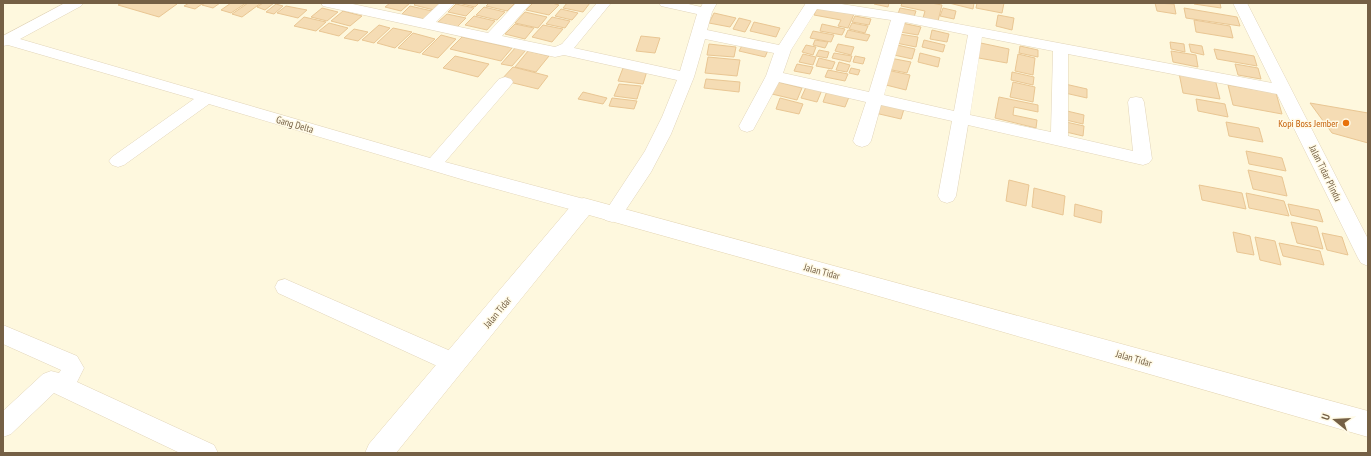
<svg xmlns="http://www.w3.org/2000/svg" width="1371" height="456" viewBox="0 0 1371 456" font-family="'PT Sans Narrow',sans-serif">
  <rect width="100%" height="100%" fill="#fef8de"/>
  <g fill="#f5dcb4" stroke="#e9c693">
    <path d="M122 3H173L177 4 159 17 118 5Z"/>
    <path d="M189 3H198L202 4 195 9 184 6Z"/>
    <path d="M205 3H220L213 8 202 5Z"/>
    <path d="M231 3H246L231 13 221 10Z"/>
    <path d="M248 3H261L242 17 232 14Z"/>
    <path d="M263 3H274L265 10 257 7Z"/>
    <path d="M390 3H410L401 11 385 7Z"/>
    <path d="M416 3H441L434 10 414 5Z"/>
    <path d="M458 3H479L475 7Z"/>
    <path d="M489 3H515L507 11 486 6Z"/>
    <path d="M533 3H552L559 5 549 15 526 10Z"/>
    <path d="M567 3H590L583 12 563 8Z"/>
    <path d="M874 3H889L888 7 874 4Z"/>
    <path d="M902 3H931L942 5 938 21 923 18 925 11 901 6Z"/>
    <path d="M949 3H974L973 9Z"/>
    <path d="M977 3H1004L1002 13 976 8Z"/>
    <path d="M1155 3 1174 4 1176 14 1157 11Z"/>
    <path d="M1194 3H1220L1221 8 1194 4Z"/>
    <path d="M276 4 283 6 274 14 266 12Z"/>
    <path d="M456 4 474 8 466 16 448 12Z"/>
    <path d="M286 6 307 10 298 18 277 13Z"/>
    <path d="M410 6 432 11 424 19 402 14Z"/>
    <path d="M818 6 854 14 848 28 838 26 841 20 814 15Z"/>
    <path d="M484 7 505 12 497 20 476 15Z"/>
    <path d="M322 8 338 12 327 21 311 17Z"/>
    <path d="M900 8 916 11 914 17 898 14Z"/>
    <path d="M943 8 956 11 954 19 940 16Z"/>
    <path d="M1184 8 1237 17 1240 26 1186 18Z"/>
    <path d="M561 9 578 13 572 20 555 16Z"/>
    <path d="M343 11 362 16 350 26 331 21Z"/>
    <path d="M525 12 547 17 538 28 515 23Z"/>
    <path d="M714 13 736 18 730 27 709 23Z"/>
    <path d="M447 14 466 18 457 27 438 22Z"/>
    <path d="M998 15 1014 18 1012 30 996 26Z"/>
    <path d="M474 16 495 21 487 30 465 25Z"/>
    <path d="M855 16 871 19 869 25 852 22Z"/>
    <path d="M304 17 326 22 316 31 294 26Z"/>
    <path d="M552 17 570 21 565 28 546 24Z"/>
    <path d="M739 18 751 21 745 32 733 29Z"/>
    <path d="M1194 20 1230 26 1233 38 1196 32Z"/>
    <path d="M754 22 780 28 776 37 750 31Z"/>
    <path d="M329 23 348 28 339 36 319 31Z"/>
    <path d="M852 23 868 26 865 33 849 29Z"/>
    <path d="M902 23 921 27 918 35 900 32Z"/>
    <path d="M515 24 534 28 525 39 505 34Z"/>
    <path d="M822 24 845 29 842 35 820 31Z"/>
    <path d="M379 25 390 28 374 43 362 40Z"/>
    <path d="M543 25 563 29 552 42 532 37Z"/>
    <path d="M393 28 412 32 395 48 377 43Z"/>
    <path d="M354 29 368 32 358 41 344 38Z"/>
    <path d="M848 30 870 35 867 41 845 37Z"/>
    <path d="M932 30 949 34 947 42 930 39Z"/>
    <path d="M813 31 834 35 831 42 810 38Z"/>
    <path d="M413 33 435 39 420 53 398 48Z"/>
    <path d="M899 34 918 37 916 47 896 43Z"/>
    <path d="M441 35 456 39 438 58 422 54Z"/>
    <path d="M641 36 660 38 655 53 636 51Z"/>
    <path d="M462 37 512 48 501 61 450 49Z"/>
    <path d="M815 40 828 42 825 48 813 45Z"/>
    <path d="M924 40 945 45 943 52 922 47Z"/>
    <path d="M744 42 769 48 765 57 739 51Z"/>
    <path d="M976 42 1009 49 1007 63 973 57Z"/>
    <path d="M1170 42 1184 44 1185 52 1171 49Z"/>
    <path d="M709 44 736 47 734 57 707 55Z"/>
    <path d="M838 44 854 47 851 55 835 51Z"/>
    <path d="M1189 44 1202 46 1204 55 1191 52Z"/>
    <path d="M806 45 816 47 813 55 802 52Z"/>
    <path d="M897 45 915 49 912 59 894 55Z"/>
    <path d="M1020 46 1038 50V57L1019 53Z"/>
    <path d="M516 47 526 50 512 66 501 64Z"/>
    <path d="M1214 49 1254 56 1257 66 1217 59Z"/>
    <path d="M819 50 829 52 827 58 816 56Z"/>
    <path d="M528 51 549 56 536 72 515 67Z"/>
    <path d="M1171 51 1196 55 1198 67 1173 62Z"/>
    <path d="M834 53 852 56 850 62 832 58Z"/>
    <path d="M920 53 940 58 938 67 918 62Z"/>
    <path d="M803 54 816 57 813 65 799 62Z"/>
    <path d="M1018 54 1035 58 1033 75 1015 71Z"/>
    <path d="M455 56 489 64 478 77 443 68Z"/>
    <path d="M855 56 865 58 863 64 853 62Z"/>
    <path d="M708 57 740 60 737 76 705 73Z"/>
    <path d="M819 58 835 62 832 69 816 66Z"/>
    <path d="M890 58 911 62 907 73 887 69Z"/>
    <path d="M839 62 850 65 847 72 836 70Z"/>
    <path d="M797 64 813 67 810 74 794 71Z"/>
    <path d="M1235 64 1258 68 1261 79 1238 75Z"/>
    <path d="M513 67 548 76 538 89 501 80Z"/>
    <path d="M623 68 647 71 643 84 618 81Z"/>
    <path d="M851 68 860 70 858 75 849 73Z"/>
    <path d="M828 70 848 74 845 81 825 77Z"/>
    <path d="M887 70 910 75 906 90 882 84Z"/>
    <path d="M1012 72 1034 77 1033 85 1011 80Z"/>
    <path d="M1179 73 1215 79 1220 99 1183 93Z"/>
    <path d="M706 79 740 82 739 92 704 88Z"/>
    <path d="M778 82 802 88 797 100 772 94Z"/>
    <path d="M1013 82 1035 87 1033 102 1010 97Z"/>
    <path d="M619 84 641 86 637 99 614 96Z"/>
    <path d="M1065 84 1087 89V98L1065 93Z"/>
    <path d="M1228 85 1276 93 1282 114 1233 105Z"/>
    <path d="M806 87 822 90 817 102 801 98Z"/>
    <path d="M827 91 849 97 845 107 823 102Z"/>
    <path d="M583 92 607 98 603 104 578 99Z"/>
    <path d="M999 97 1038 105V112L1014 107 1013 115 1037 120 1036 128 995 118Z"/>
    <path d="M612 98 637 101 634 109 609 106Z"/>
    <path d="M780 98 803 104 799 114 776 109Z"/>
    <path d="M1196 99 1225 104 1228 117 1198 111Z"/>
    <path d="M879 103 904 109 901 119 875 113Z"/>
    <path d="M1310 103 1368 113V143L1332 133Z"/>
    <path d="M1067 111 1084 115 1083 124 1066 120Z"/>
    <path d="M1066 122 1084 126 1083 136 1066 132Z"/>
    <path d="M1226 122 1259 128 1263 142 1229 136Z"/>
    <path d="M1246 151 1282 158 1286 171 1249 164Z"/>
    <path d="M1248 170 1282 177 1287 196 1253 189Z"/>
    <path d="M1009 180 1029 185 1026 206 1006 201Z"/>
    <path d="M1199 185 1242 193 1246 209 1202 200Z"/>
    <path d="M1034 188 1065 196 1063 215 1032 207Z"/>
    <path d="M1246 193 1284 201 1289 216 1249 208Z"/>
    <path d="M1075 204 1102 211 1101 223 1074 216Z"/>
    <path d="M1288 204 1319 210 1323 222 1291 215Z"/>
    <path d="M1291 222 1317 227 1323 249 1297 243Z"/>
    <path d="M1233 232 1250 236 1254 255 1237 252Z"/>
    <path d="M1322 233 1342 237 1348 255 1327 250Z"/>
    <path d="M1255 237 1275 241 1281 265 1260 260Z"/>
    <path d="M1279 243 1320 251 1324 265 1283 256Z"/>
  </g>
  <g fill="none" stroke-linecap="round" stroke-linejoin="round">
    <defs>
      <g id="minor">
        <path d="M65 3H83L81 6 20 39 430 158 499 79 505 77 511 79 513 82 511 85 445 162 584 199 591 201 593 206 591 211 584 213 471 182 209 104 124 165 118 167 112 165 109 161 112 157 194 99 8 45 3 46V36Z"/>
        <path d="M321 3H348L423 19 440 3H455L436 22 488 33 516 3H531L502 36 555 47 562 44 597 3H611L574 48 680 71 697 14 661 6 659 3H684L701 7 703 3H717L712 12 707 30 779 45 806 3H835L899 13 1272 83 1233 3H1247L1368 239V266L1361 263 1358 258 1277 94 1068 54V136L1133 151 1128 102 1130 98 1136 97 1142 98 1144 102 1152 159 1149 163 1143 165 968 125 956 196 953 201 947 203 941 201 938 196 952 121 881 105 871 141 868 145 862 147 856 145 853 141 866 102 779 82 753 130 747 132 741 130 739 126 766 76 774 53 705 39 694 77 671 134 651 172 619 220 612 222 605 220 603 215 645 151 662 117 677 80 564 55 555 57 323 6ZM817 9 891 20 869 92 783 73 791 50ZM905 22 968 35 954 111 884 95ZM982 37 1053 51 1051 132 970 115Z"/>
        <path d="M285 279 462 356 465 363 462 370 454 373 446 370 278 293 275 287 278 281Z"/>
        <path d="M3 325 77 356 84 368 77 382 214 445 218 453H180L54 393 11 434 3 437V411L43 374 51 371 59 373 61 370 3 344Z"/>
      </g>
      <path id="secondary" d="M584 198 1368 411V437L847 287 589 215 396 453H365L369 444 576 200Z"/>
    </defs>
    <use href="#minor" stroke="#e2d5ba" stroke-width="1"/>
    <use href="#secondary" stroke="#e4d5b4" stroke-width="1"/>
    <use href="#minor" fill="#fff" fill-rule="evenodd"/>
    <use href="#secondary" fill="#fff" fill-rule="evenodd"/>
  </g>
  <circle fill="#e8710a" stroke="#fffae6" stroke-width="1.5" cx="1346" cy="123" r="4"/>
  <g text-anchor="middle" stroke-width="3" stroke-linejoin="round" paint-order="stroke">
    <g font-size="10" fill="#c56008" stroke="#fffae6" text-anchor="end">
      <text x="1338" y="127">Kopi Boss Jember</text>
    </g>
    <g font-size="10" fill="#756045" stroke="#fffae6">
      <text transform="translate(295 124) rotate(16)" y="4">Gang Delta</text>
      <text transform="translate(1326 173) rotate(64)" y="4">Jalan Tidar Plindu</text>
      <text transform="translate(822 271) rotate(15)" y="4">Jalan Tidar</text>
      <text transform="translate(497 312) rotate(-50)" y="4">Jalan Tidar</text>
      <text transform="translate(1134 358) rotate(16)" y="4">Jalan Tidar</text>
    </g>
  </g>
  <rect width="1371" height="456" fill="none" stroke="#756045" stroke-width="8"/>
  <g transform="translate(1335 420) rotate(288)" stroke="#fffae6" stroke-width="3" paint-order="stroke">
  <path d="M0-3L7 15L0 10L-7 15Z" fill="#756045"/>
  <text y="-6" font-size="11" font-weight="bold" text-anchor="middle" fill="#756045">U</text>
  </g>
</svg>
